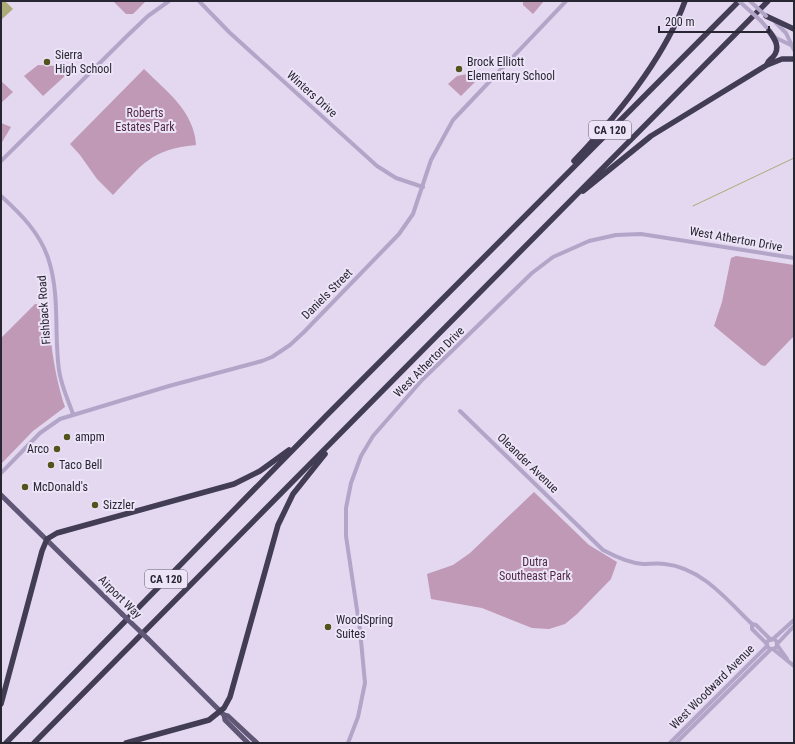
<svg xmlns="http://www.w3.org/2000/svg" width="795" height="744" viewBox="0 0 795 744" font-family="'Roboto Condensed',sans-serif">
  <rect width="100%" height="100%" fill="#e3d8f0"/>
  <g fill="#bf99b5">
    <path d="M113 1H146L133 14H126Z"/>
    <path d="M523 1H544L533 14 523 5Z"/>
    <path d="M38 65 57 66 66 75 43 96 24 76Z"/>
    <path d="M144 69C166 91 194 111 196 145 151 149 143 164 113 195L97 179 80 155 70 144Z"/>
    <path d="M467 74 475 82 461 96 448 84 457 76Z"/>
    <path d="M1 81 13 92 1 103Z"/>
    <path d="M1 123 11 127 1 144Z"/>
    <path d="M736 256 794 265V336L765 366 761 365 714 326 722 302 731 258Z"/>
    <path d="M35 304H47C51 342 53 370 65 407L33 431 1 464V338Z"/>
    <path d="M534 492 589 545 617 562 611 579 577 614 565 624 549 629 532 628 482 608 431 599 427 574 453 565 470 553Z"/>
  </g>
  <path fill="#acaa78" d="M2 1H5L13 9 1 20Z"/>
  <g fill="none" stroke-linecap="round" stroke-linejoin="round">
    <path stroke="#acaa78" stroke-width="1" d="M693 206 794 158"/>
    <g stroke="#b2a5c8" stroke-width="4">
      <path d="M199 1 229 32 377 166 396 178 423 187"/>
      <path d="M761 21 776 38 793 46"/>
      <path d="M776 23 786 33 794 50"/>
      <path d="M1 161 127 36 148 16 169 1"/>
      <path d="M1 196C21 214 41 234 49 261 60 296 54 335 59 370 61 385 68 400 73 414"/>
      <path d="M460 411 603 550C616 557 629 563 643 564 650 564 658 563 665 564 702 568 727 600 752 624L756 625 771 640"/>
      <path d="M1 473 40 433 60 419 169 386 262 361 272 357 290 345 304 332 399 234 413 214 431 160 453 120 566 1"/>
      <path d="M752 624V629L767 644"/>
      <circle cx="772" cy="644" r="5"/>
      <path d="M773 639 794 620"/>
      <path d="M778 643 794 626"/>
      <path d="M777 645 787 659"/>
      <path d="M773 649 794 666"/>
      <path d="M348 743 358 717 365 683 360 630 346 536V508L351 483 361 456 373 436 422 380 532 273 553 257 589 241 616 235 641 234 794 258"/>
      <path d="M670 743 767 646"/>
      <path d="M676 743 771 649"/>
    </g>
    <g stroke="#5f5775" stroke-width="5">
      <path d="M1 495 122 614"/>
      <path d="M148 639 224 715 225 720 248 743"/>
      <path d="M224 715 228 716 257 743"/>
    </g>
    <g stroke="#423d54" stroke-width="5.5">
      <path d="M766 16 794 29"/>
      <path d="M767 64C768 61 770 60 773 57 781 48 775 39 769 31"/>
      <path d="M574 161C616 117 664 59 685 1"/>
      <path d="M583 191 651 136 767 65 782 59H794"/>
      <path d="M1 704 42 551 47 539 57 533 234 484 260 471 289 450"/>
      <path d="M6 743 326 416 739 1"/>
      <path d="M34 743 768 1"/>
      <path d="M126 743 209 720 224 708 230 697 278 525 293 494 325 454"/>
    </g>
    <g stroke="#b2a5c8" stroke-width="4">
      <path d="M739 1 761 21"/>
      <path d="M750 1 766 16"/>
    </g>
    <path stroke="#5f5775" stroke-width="5" d="M122 614 148 639"/>
  </g>
  <g fill="#54521d" stroke="#ede4f8" stroke-width="1.5">
    <circle cx="47" cy="62" r="4"/>
    <circle cx="459" cy="69" r="4"/>
    <circle cx="67" cy="437" r="4"/>
    <circle cx="57" cy="449" r="4"/>
    <circle cx="51" cy="465" r="4"/>
    <circle cx="25" cy="487" r="4"/>
    <circle cx="95" cy="505" r="4"/>
    <circle cx="328" cy="627" r="4"/>
  </g>
  <g text-anchor="middle" stroke-width="4" stroke-linejoin="round" paint-order="stroke">
    <g fill="#ede4f8" stroke="#645f6e" stroke-width="1">
      <rect x="589" y="121" width="42" height="18" rx="3"/>
      <rect x="145" y="570" width="42" height="18" rx="3"/>
    </g>
    <g font-size="11" font-weight="bold" fill="#292633">
      <text x="610" y="134">CA 120</text>
      <text x="166" y="583">CA 120</text>
    </g>
    <g font-size="12" fill="#292633" stroke="#ede4f8" text-anchor="start">
      <text x="55" y="59">Sierra<tspan x="55" dy="14">High School</tspan></text>
      <text x="467" y="66">Brock Elliott<tspan x="467" dy="14">Elementary School</tspan></text>
      <text x="75" y="441">ampm</text>
      <text x="49" y="453" text-anchor="end">Arco</text>
      <text x="59" y="469">Taco Bell</text>
      <text x="33" y="491">McDonald's</text>
      <text x="103" y="509">Sizzler</text>
      <text x="336" y="624">WoodSpring<tspan x="336" dy="14">Suites</tspan></text>
    </g>
    <g font-size="12" fill="#292633" stroke="#ede4f8">
      <text transform="translate(312 94) rotate(42)" y="4">Winters Drive</text>
      <text transform="translate(736 239) rotate(10)" y="4">West Atherton Drive</text>
      <text transform="translate(327 294) rotate(-45)" y="4">Daniels Street</text>
      <text transform="translate(44 310) rotate(-94)" y="4">Fishback Road</text>
      <text transform="translate(429 362) rotate(-45)" y="4">West Atherton Drive</text>
      <text transform="translate(528 463) rotate(44)" y="4">Oleander Avenue</text>
      <text transform="translate(120 597) rotate(45)" y="4">Airport Way</text>
      <text transform="translate(712 687) rotate(-45)" y="4">West Woodward Avenue</text>
    </g>
    <g font-size="12" fill="#512a46" stroke="#ede4f8">
      <text x="145" y="117">Roberts<tspan x="145" dy="14">Estates Park</tspan></text>
      <text x="535" y="566">Dutra<tspan x="535" dy="14">Southeast Park</tspan></text>
    </g>
  </g>
  <rect width="795" height="744" fill="none" stroke="#292633" stroke-width="4"/>
  <path d="M659 26v6h110v-6" fill="none" stroke="#292633" stroke-width="2"/>
  <text x="665" y="26" font-size="12" fill="#292633" stroke="#ede4f8" stroke-width="3" paint-order="stroke">200 m</text>
</svg>
